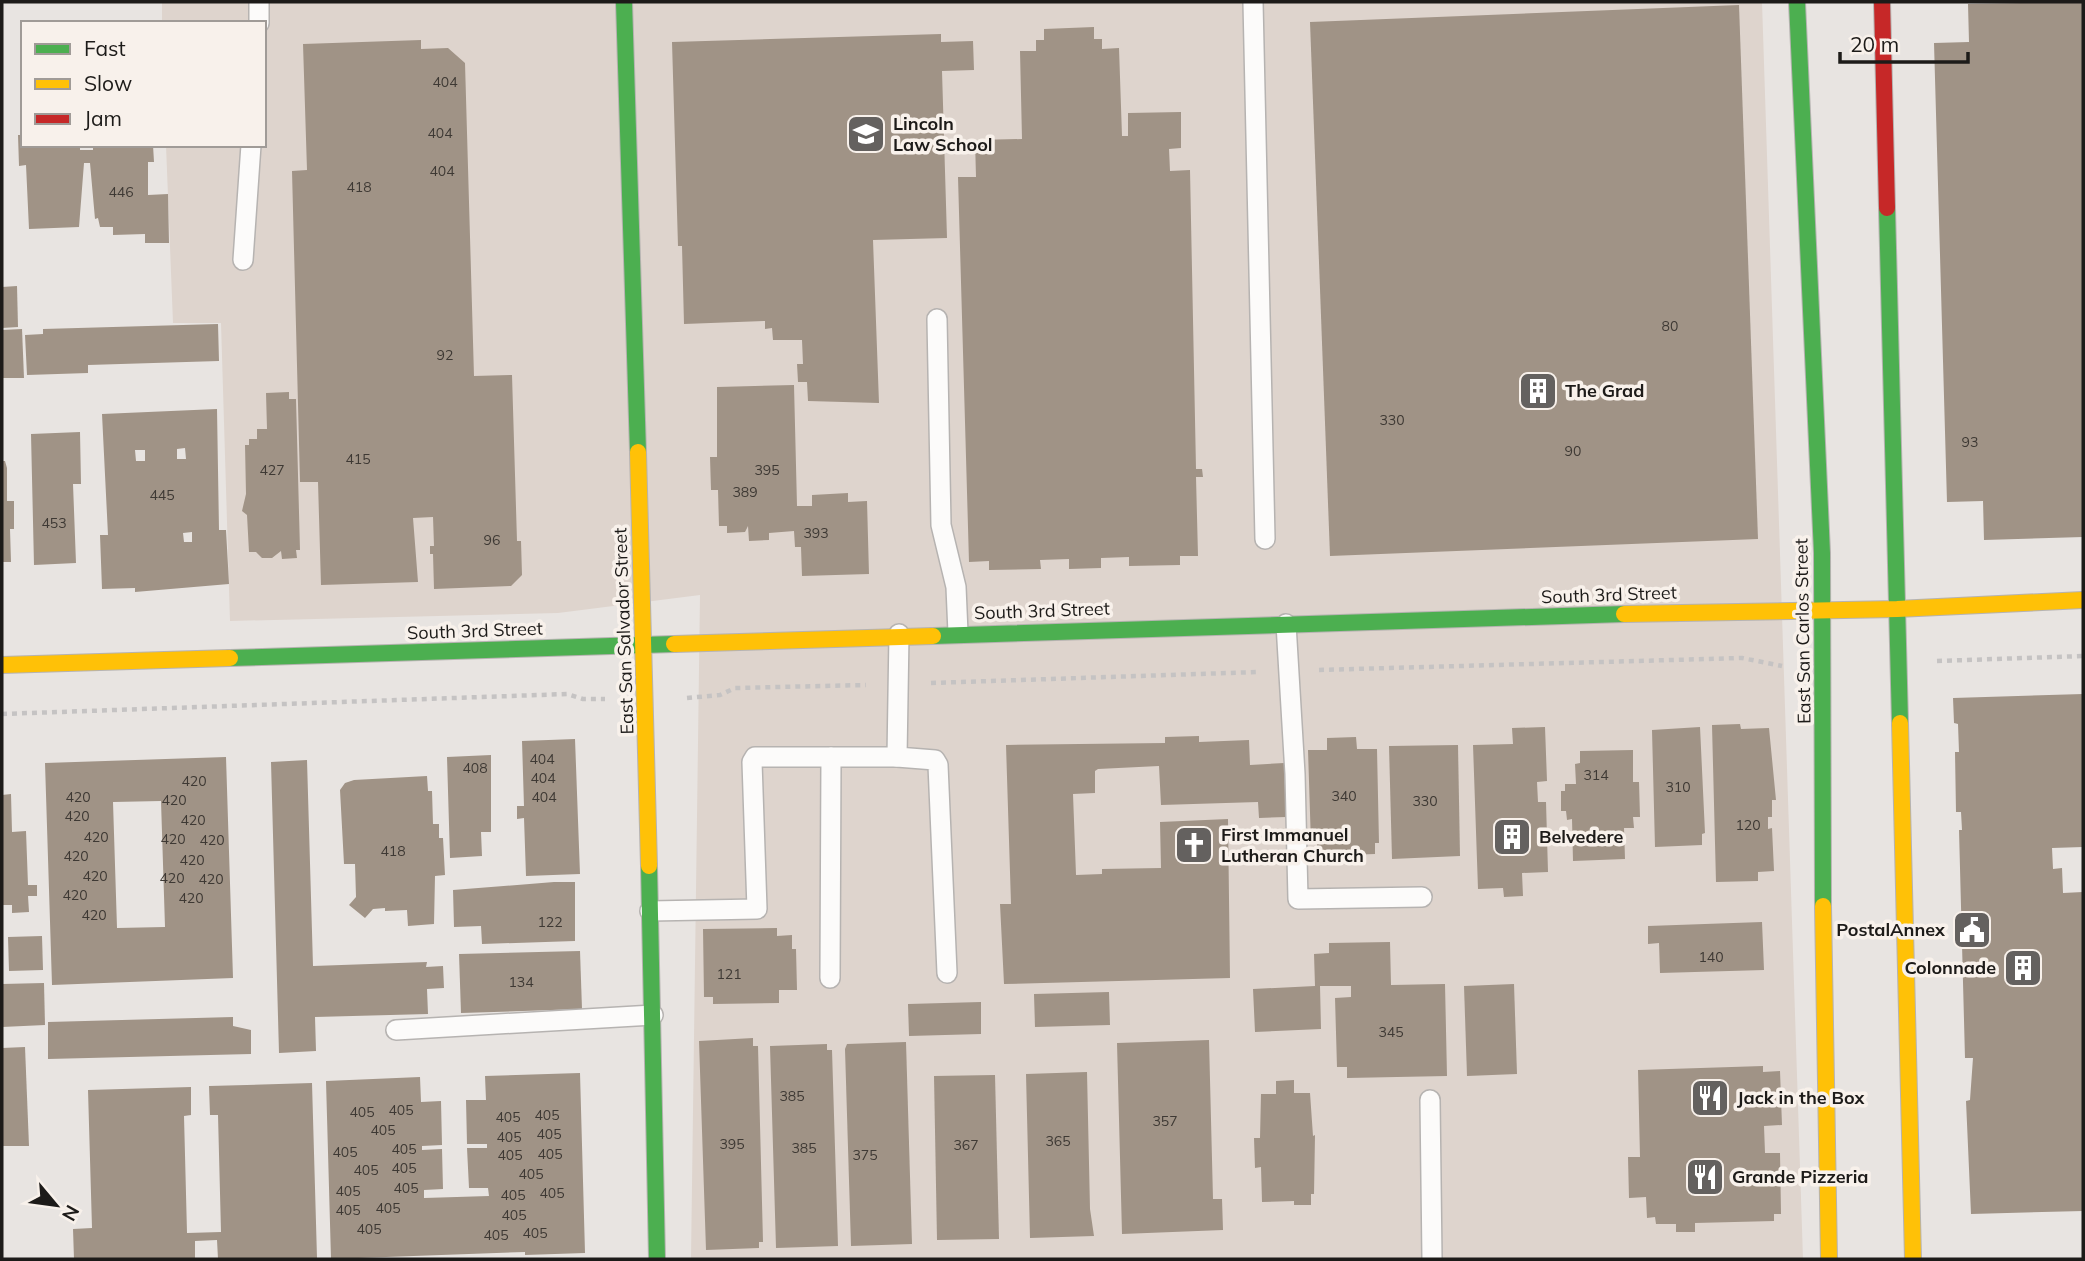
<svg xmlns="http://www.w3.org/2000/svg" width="2085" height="1261" viewBox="0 0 2085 1261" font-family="Mulish,sans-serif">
  <rect width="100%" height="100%" fill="#e8e4e1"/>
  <path fill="#ded4cd" d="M162 2H1762L1803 1259H691L700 595 558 613 230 621 221 323H173L166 145H264V23H162Z"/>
  <g fill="#a09386" fill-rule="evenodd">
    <path d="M2083 2V537L1984 540 1983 501 1947 502 1934 43 1969 42 1968 4Z"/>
    <path d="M1739 5 1758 539 1330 556 1310 22Z"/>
    <path d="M1094 27V39H1102V49L1119 48 1122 136H1128V113L1181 112V148L1169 149 1170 171 1190 170 1196 469H1202L1203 477H1196L1198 556H1180V565L1129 566V557L1101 558V568L1069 569V559L1040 560 1041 569 989 570V561L969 562 958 177H976L975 140 1022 139 1020 51H1036V40H1044V29Z"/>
    <path d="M941 34V42L973 41 974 70 942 71 947 238 873 240 879 403 808 401 807 382H798L797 364H803L802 340H773L772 328 765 329V321L684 324 682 246H678L672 42Z"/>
    <path d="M421 40V49L448 48 465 63 474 376 512 375 517 541H521L522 575 511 586 434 589 433 554H430V546H434L433 517 413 518 418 582 321 585 318 482H300L292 171 307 170 303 44Z"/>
    <path d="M18 135H23V145H80V150H93V145H153L154 162H148V195L168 194 169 243H145V234L113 235V227H100L98 218 95 219 90 163H84L79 227 29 229 26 165 19 166Z"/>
    <path d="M17 286 18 327 2 328V287Z"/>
    <path d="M218 324 219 361 88 365V373L27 375 25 335 43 334V329Z"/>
    <path d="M22 329 24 378H2V330Z"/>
    <path d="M794 385 797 506H812V495L848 493V502L867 501 869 574 802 576 801 547H795L794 531 769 533V540L749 541 748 526 745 532 727 533V526H719L718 490H711L710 457H717V387Z"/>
    <path d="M289 392V399H296L300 550H296L297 558 282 559 281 551 272 558H262L256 552H249L247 515 242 511 246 494 245 445H249V439H257V429H267L266 393Z"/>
    <path d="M217 409 219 530H226L229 584 135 592V588L102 589 100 535H108L102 414ZM185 448 186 459H177V449ZM135 450H145V461H136ZM192 532V542H184L183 533Z"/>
    <path d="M80 432 81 484H73L76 563 34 565 31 434Z"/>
    <path d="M2 461H5L7 468V501H14V529H10L11 562H2Z"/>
    <path d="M2083 694V847L2052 848 2053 869 2062 868 2063 893 2083 892V1211L1971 1214 1966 1101 1970 1100 1973 1058H1965L1959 830H1962L1961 812H1956L1955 752H1959L1958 724 1954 723 1953 698Z"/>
    <path d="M1740 724 1741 729 1769 728 1776 800H1772V817H1768V829L1772 828 1774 871 1758 872V881L1716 882 1712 725Z"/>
    <path d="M1545 727 1547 781 1537 782 1538 802H1546L1548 872 1522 873 1523 896 1504 897 1503 888 1478 889 1473 745 1513 744 1512 728Z"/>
    <path d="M1700 727 1705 833 1702 834V845L1655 847 1652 730Z"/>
    <path d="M1199 736V742L1249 740 1250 765 1284 763 1286 817 1259 818 1258 802 1161 805 1159 766 1098 769 1095 771V793L1073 794 1076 875 1102 874V869L1161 868 1160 822 1228 819 1230 978 1004 984 1000 904H1011L1006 745 1165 743V737Z"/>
    <path d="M1356 737 1357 749H1377L1379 843H1375V854L1317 856V844H1311L1308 750H1327V738Z"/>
    <path d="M575 739 580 874 526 876 524 818 517 819V806H524L522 741Z"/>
    <path d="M1458 745 1460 856 1392 859 1389 746Z"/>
    <path d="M1633 750V782H1639L1640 817H1633L1634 828H1624L1625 859 1573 861 1572 819 1567 820 1566 811H1561V791H1565V784H1576L1575 764 1580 763V751Z"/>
    <path d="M491 755V832H481L482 856 450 858 447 757Z"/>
    <path d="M226 757 233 978 52 985 45 763ZM161 801 165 927 117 928 113 802Z"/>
    <path d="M307 760 313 966 427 962 426 967 443 966 444 988 427 989 428 1014 315 1017 316 1051 279 1053 271 762Z"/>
    <path d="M427 776 428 791H432L433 824H439V838H443L445 875 435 876 434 924 408 926 407 910 385 911V908L373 909 365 918 349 905 356 897 355 864H344L340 790 345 783 354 780Z"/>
    <path d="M11 794 12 832 26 831 28 885H37V896H28L29 912 12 913V905H2V795Z"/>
    <path d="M554 882H575V941L482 944 481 926 454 927 453 890Z"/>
    <path d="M1762 922 1764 970 1660 973 1659 943 1648 944V926Z"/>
    <path d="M777 928V936L792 935V949H796L797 990H779V1003L713 1004V997H704L703 929Z"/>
    <path d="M42 936 43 970 9 971 8 937Z"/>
    <path d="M1390 942 1391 985 1445 984 1447 1076 1347 1078V1067H1337L1335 998 1351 997V986H1320L1321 1029 1255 1032 1253 989 1315 986 1314 954 1329 953V943Z"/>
    <path d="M580 951 582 1009 461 1013 459 954Z"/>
    <path d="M44 983 45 1025 2 1027V984Z"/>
    <path d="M1514 984 1517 1074 1467 1076 1464 986Z"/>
    <path d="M1109 992 1110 1025 1035 1027 1034 994Z"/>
    <path d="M981 1002V1034L909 1036 908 1004Z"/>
    <path d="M233 1017V1026L251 1030V1054L48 1059V1022Z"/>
    <path d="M753 1038V1046H758L763 1242H759V1248L706 1250 699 1041Z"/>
    <path d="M1209 1040 1213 1199H1222L1223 1230 1122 1234 1117 1043Z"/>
    <path d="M906 1042 912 1244 851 1246 845 1049 847 1044Z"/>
    <path d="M827 1044V1050H832L838 1246 776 1248 770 1046Z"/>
    <path d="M25 1047 29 1146H2V1048Z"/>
    <path d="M1763 1066V1072L1780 1071 1782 1125 1764 1126 1765 1153H1780L1781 1214H1774V1221L1695 1223V1232H1676V1224H1656L1655 1217 1647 1218 1646 1197 1629 1198 1628 1157H1640L1638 1070Z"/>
    <path d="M1087 1072 1090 1209 1094 1236 1030 1238 1026 1074Z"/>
    <path d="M580 1073 585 1253 525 1255V1252L331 1259 326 1081 420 1077 421 1102 441 1101 442 1145 422 1146V1150L442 1149 443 1189 424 1190V1198L489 1196 488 1188H469L467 1148H487V1144H467L466 1100H486L485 1076Z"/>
    <path d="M995 1075 999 1239 937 1240 934 1076Z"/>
    <path d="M1294 1080V1093H1310L1313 1136 1315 1135 1314 1194H1311V1205H1294V1201L1262 1202 1261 1167 1255 1168 1254 1138H1260L1261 1094H1276V1081Z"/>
    <path d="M312 1083 317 1258 218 1259 217 1240 195 1241V1259H74L73 1229 92 1228 88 1090 191 1087V1115L184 1116 187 1233 221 1232 218 1115H210L209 1086Z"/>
  </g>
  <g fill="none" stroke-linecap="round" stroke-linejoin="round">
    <defs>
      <g id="lane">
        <path d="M1253 2 1265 539"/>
        <path d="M259 23V2"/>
        <path d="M243 260 251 145"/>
        <path d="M937 319 941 525 956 587 958 633"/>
        <path d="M1286 624 1295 774 1298 899 1422 897"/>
        <path d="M899 634 897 757 935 760 938 765 947 973"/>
        <path d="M650 911 757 909 752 762 755 757H897"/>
        <path d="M830 978 831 757"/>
        <path d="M396 1030 653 1015"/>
        <path d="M1430 1100 1432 1259"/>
      </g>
      <g id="fast">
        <path d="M624 2 638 452"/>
        <path d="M1797 2 1822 553 1823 906"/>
        <path d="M1887 208 1900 723"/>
        <path d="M933 636 1624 614"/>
        <path d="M230 658 674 644"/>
        <path d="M649 866 657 1259"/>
      </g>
      <g id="slow">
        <path d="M638 452 649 866"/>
        <path d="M1624 614 1897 609 2083 600"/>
        <path d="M674 644 933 636"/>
        <path d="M2 665 230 658"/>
        <path d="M1900 723 1913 1259"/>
        <path d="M1823 906 1829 1259"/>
      </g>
      <path id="jam" d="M1882 2 1887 208"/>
    </defs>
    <use href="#lane" stroke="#b6b3b1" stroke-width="22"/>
    <use href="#fast" stroke="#b6b3b1" stroke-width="18"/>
    <use href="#slow" stroke="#b6b3b1" stroke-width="18"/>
    <use href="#jam" stroke="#b6b3b1" stroke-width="18"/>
    <g stroke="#c5c3c3" stroke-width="4.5" stroke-dasharray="5 5" stroke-linecap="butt">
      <path d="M1937 661 2083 656"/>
      <path d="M1319 670 1742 658 1782 666"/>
      <path d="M931 683 1258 672"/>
      <path d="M687 698 720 695 735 688 866 685"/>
      <path d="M2 714 567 694 583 699H605"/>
    </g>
    <use href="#lane" stroke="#fcfbfa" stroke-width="19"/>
    <use href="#fast" stroke="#4caf50" stroke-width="16"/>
    <use href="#slow" stroke="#ffc107" stroke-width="16"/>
    <use href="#jam" stroke="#c62828" stroke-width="16"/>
  </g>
  <defs>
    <symbol id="university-square" viewBox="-11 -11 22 22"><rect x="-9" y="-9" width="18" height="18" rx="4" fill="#64615f" stroke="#f8f1eb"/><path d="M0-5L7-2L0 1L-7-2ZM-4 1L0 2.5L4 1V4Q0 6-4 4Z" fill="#fff"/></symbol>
    <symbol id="building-square" viewBox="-11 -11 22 22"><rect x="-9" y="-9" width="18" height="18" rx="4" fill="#64615f" stroke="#f8f1eb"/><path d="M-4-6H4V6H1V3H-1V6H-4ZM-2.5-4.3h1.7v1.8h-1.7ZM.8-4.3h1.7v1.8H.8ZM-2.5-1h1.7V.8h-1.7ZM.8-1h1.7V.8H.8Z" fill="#fff"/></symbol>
    <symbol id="church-square" viewBox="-11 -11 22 22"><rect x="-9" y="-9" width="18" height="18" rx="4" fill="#64615f" stroke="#f8f1eb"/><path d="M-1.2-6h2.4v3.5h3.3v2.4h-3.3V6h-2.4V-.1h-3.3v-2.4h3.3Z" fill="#fff"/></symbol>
    <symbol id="civic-square" viewBox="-11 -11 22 22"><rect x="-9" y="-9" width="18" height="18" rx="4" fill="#64615f" stroke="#f8f1eb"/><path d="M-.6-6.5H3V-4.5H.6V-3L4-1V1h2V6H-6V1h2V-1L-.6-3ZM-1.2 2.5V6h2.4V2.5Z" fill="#fff"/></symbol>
    <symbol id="restaurant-square" viewBox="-11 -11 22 22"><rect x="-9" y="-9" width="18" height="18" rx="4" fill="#64615f" stroke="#f8f1eb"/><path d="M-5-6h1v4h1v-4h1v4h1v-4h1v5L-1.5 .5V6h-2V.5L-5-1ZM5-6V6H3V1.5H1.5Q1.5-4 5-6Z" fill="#fff"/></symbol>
  </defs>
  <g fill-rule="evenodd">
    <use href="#university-square" x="844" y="112" width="44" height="44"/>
    <use href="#building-square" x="1516" y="369" width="44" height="44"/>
    <use href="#building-square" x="1490" y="815" width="44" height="44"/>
    <use href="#church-square" x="1172" y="823" width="44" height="44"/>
    <use href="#civic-square" x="1950" y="908" width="44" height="44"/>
    <use href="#building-square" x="2001" y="946" width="44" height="44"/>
    <use href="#restaurant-square" x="1688" y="1076" width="44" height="44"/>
    <use href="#restaurant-square" x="1683" y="1155" width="44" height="44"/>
  </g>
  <g text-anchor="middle" stroke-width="7" stroke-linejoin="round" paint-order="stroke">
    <g font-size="14" fill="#3e3934">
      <text x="445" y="87">404</text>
      <text x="440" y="138">404</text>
      <text x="442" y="176">404</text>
      <text x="359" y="192">418</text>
      <text x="121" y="197">446</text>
      <text x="1670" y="331">80</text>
      <text x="445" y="360">92</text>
      <text x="1392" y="425">330</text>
      <text x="1970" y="447">93</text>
      <text x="1573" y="456">90</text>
      <text x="358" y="464">415</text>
      <text x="272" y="475">427</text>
      <text x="767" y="475">395</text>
      <text x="745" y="497">389</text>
      <text x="162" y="500">445</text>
      <text x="54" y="528">453</text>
      <text x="816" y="538">393</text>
      <text x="492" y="545">96</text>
      <text x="542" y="764">404</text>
      <text x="475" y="773">408</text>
      <text x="1596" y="780">314</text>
      <text x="543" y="783">404</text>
      <text x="194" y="786">420</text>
      <text x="1678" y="792">310</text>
      <text x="1344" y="801">340</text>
      <text x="78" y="802">420</text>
      <text x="544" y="802">404</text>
      <text x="174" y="805">420</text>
      <text x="1425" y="806">330</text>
      <text x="77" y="821">420</text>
      <text x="193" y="825">420</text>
      <text x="1748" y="830">120</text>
      <text x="96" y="842">420</text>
      <text x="173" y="844">420</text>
      <text x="212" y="845">420</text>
      <text x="393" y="856">418</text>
      <text x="76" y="861">420</text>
      <text x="192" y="865">420</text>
      <text x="95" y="881">420</text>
      <text x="172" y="883">420</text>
      <text x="211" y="884">420</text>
      <text x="75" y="900">420</text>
      <text x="191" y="903">420</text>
      <text x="94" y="920">420</text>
      <text x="550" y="927">122</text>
      <text x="1711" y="962">140</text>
      <text x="729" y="979">121</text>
      <text x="521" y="987">134</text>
      <text x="1391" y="1037">345</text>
      <text x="792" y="1101">385</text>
      <text x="401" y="1115">405</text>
      <text x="362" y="1117">405</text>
      <text x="547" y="1120">405</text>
      <text x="508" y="1122">405</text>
      <text x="1165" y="1126">357</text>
      <text x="383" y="1135">405</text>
      <text x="549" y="1139">405</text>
      <text x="509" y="1142">405</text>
      <text x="1058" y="1146">365</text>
      <text x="732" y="1149">395</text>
      <text x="966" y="1150">367</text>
      <text x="804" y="1153">385</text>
      <text x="404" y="1154">405</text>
      <text x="345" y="1157">405</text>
      <text x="550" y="1159">405</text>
      <text x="510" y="1160">405</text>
      <text x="865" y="1160">375</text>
      <text x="404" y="1173">405</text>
      <text x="366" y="1175">405</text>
      <text x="531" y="1179">405</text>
      <text x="406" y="1193">405</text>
      <text x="348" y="1196">405</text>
      <text x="552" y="1198">405</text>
      <text x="513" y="1200">405</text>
      <text x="388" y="1213">405</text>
      <text x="348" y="1215">405</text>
      <text x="514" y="1220">405</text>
      <text x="369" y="1234">405</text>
      <text x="535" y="1238">405</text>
      <text x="496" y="1240">405</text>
    </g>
    <g font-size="18" font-weight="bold" fill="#1d1b19" stroke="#f8f1eb" text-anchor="start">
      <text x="893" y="130">Lincoln<tspan x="893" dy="21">Law School</tspan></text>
      <text x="1565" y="397">The Grad</text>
      <text x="1221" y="841">First Immanuel<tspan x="1221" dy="21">Lutheran Church</tspan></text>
      <text x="1539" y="843">Belvedere</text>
      <text x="1945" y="936" text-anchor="end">PostalAnnex</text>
      <text x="1996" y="974" text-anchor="end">Colonnade</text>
      <text x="1737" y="1104">Jack in the Box</text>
      <text x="1732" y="1183">Grande Pizzeria</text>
    </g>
    <g font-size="18" fill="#1d1b19" stroke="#f8f1eb">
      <text transform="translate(1609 595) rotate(-2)" y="6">South 3rd Street</text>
      <text transform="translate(1042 611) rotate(-2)" y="6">South 3rd Street</text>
      <text transform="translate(475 631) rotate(-2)" y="6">South 3rd Street</text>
      <text transform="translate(624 631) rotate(-92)" y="6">East San Salvador Street</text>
      <text transform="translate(1803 631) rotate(-91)" y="6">East San Carlos Street</text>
    </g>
  </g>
  <rect width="2085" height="1261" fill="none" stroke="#1d1b19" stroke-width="7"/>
  <rect x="21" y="21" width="245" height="126" fill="#f8f1eb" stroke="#a09b97" stroke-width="2"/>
  <rect x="35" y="44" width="35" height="10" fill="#4caf50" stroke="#a09b97" stroke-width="2"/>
  <text x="84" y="56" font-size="21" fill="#1d1b19">Fast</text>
  <rect x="35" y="79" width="35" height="10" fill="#ffc107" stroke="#a09b97" stroke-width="2"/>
  <text x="84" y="91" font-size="21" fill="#1d1b19">Slow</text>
  <rect x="35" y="114" width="35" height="10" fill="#c62828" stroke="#a09b97" stroke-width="2"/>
  <text x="84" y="126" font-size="21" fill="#1d1b19">Jam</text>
  <g transform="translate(56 1205) rotate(119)" stroke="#f8f1eb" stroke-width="5" paint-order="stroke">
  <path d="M0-5L12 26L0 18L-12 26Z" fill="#1d1b19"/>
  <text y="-10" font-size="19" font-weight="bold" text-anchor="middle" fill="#1d1b19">N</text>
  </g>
  <path d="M1840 52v10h128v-10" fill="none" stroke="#1d1b19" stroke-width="3.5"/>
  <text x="1850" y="52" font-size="21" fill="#1d1b19" stroke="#f8f1eb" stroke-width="5" paint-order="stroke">20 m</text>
</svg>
